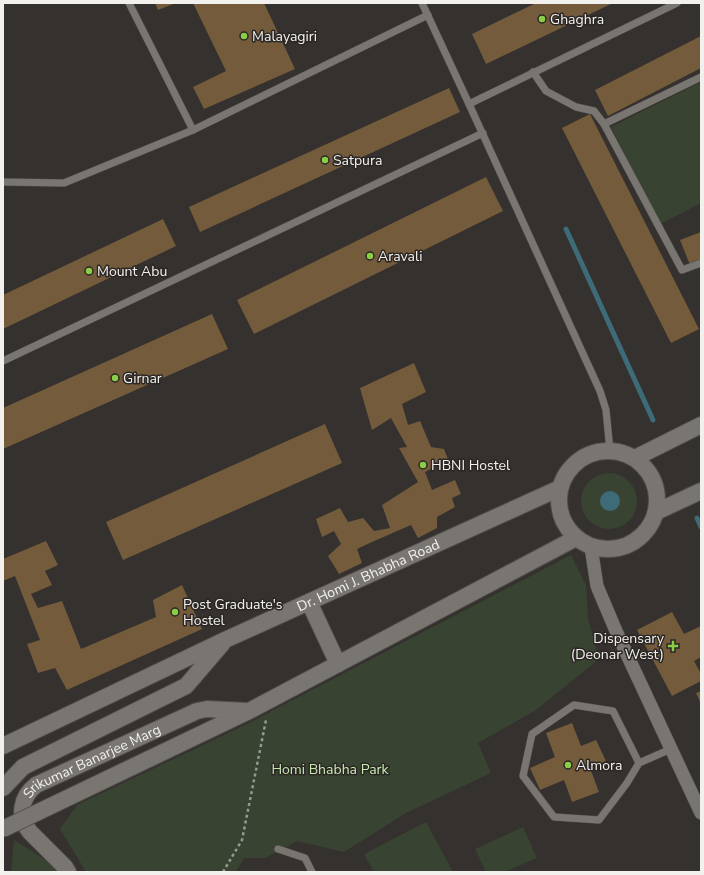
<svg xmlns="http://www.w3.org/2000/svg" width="704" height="875" viewBox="0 0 704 875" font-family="'Nunito Sans',sans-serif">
  <rect width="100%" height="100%" fill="#35312e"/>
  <g fill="#384431">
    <path d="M701 82V203L660 224 611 127Z"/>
    <circle cx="609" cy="501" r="28"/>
    <path d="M571 555 586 585 588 618 599 659 536 710 478 743 491 773 406 813 344 852 297 841 265 858H244L236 872H86L60 829 77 805 245 725Z"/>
    <path d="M426 822 453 872H374L364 854Z"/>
    <path d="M523 827 537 858 504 872H486L475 849Z"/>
    <path d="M14 840 60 869 61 872H11Z"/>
  </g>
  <circle fill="#3d6b78" cx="610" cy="501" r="10"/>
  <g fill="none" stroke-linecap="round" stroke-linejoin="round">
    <g stroke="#3d6b78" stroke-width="5">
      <path d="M566 229 653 420"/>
      <path d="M697 518 701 527"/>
    </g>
  </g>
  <g fill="#735b3c">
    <path d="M155 3H176L158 10Z"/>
    <path d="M193 3H264L295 69 204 109 193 87 226 71Z"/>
    <path d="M536 3H613L486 64 472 34Z"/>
    <path d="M701 36V68L608 116 595 90Z"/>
    <path d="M449 88 460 112 200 232 189 207Z"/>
    <path d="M590 114 699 329 671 343 562 128Z"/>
    <path d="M486 177 503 211 254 334 237 300Z"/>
    <path d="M163 219 176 246 3 329V295Z"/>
    <path d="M701 232V260L690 265 680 240Z"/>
    <path d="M212 314 228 349 3 449V408Z"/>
    <path d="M414 363 426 392 402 404 408 425 420 421 431 447 444 449 448 459 425 472 432 490 455 480 461 494 452 498 455 507 437 517V528L418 538 411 525 372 542 357 549 362 563 339 574 328 556 341 544 334 531 322 537 316 519 340 508 348 522 363 518 374 531 390 528 382 505 418 482 399 448 407 447 391 418 372 430 360 388Z"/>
    <path d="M325 424 342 463 123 560 106 522Z"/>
    <path d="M46 541 58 565 45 571 52 585 31 594 38 608 62 601 81 649 156 617 153 600 182 585 202 629 67 690 55 668 38 673 27 644 40 640 15 576 3 581V559Z"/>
    <path d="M672 612 684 634 701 626V657L694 661 701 674V681L672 696 637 630Z"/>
    <path d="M701 691V704L696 693Z"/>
    <path d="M572 723 581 746 596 740 606 761 590 768 599 792 572 802 564 780 540 790 530 768 555 757 546 733Z"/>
  </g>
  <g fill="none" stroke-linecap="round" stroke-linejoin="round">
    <defs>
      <g id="service">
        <path d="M129 3 193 130"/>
        <path d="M422 3 469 104 600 391 606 410 610 451"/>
        <path d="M533 72 546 91 576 107 594 111 604 124"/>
        <path d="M701 77 604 124 682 270 701 263"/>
        <path d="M469 104 677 3"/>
        <path d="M3 182 64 183 193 130 428 15"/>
        <path d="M3 361 483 133"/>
        <path d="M639 763 613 711 574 705 532 734 523 776 554 817 599 820 627 783 639 763 671 749"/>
        <path d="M278 849 305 858 312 872"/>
      </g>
      <path id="minor" d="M591 547 597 586 616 631 701 813"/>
      <g id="tertiary">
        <circle cx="608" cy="500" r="49"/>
        <path d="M635 458 701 425"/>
        <path d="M656 512 701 491"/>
        <path d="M309 602 338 664"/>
        <path id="s1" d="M3 746 225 640 560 488"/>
        <path d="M3 788 23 767 186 686 222 644"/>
        <path d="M57 803 249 711 576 538"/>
        <path id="s2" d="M68 872 65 867C58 860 50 852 43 845 39 841 34 836 30 832 17 816 21 797 36 785L197 711 207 709 247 711"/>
      </g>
    </defs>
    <use href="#service" stroke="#504d4a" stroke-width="8"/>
    <use href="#minor" stroke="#504d4a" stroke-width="14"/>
    <use href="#tertiary" stroke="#504d4a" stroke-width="18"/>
    <path stroke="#9a9794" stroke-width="2.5" stroke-dasharray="3 3" stroke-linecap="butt" d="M223 872 242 840 266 720"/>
    <use href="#service" stroke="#797571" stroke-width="7"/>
    <use href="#minor" stroke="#797571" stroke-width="13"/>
    <use href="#tertiary" stroke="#797571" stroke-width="16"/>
    <defs>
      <path id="tertiary-bridge" d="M3 829 57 803"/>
    </defs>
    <use href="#tertiary-bridge" stroke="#504d4a" stroke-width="18" stroke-linecap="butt"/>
    <use href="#tertiary-bridge" stroke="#797571" stroke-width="16"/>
  </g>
  <g fill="#8ace47" stroke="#2b2724" stroke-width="1.5">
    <circle cx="542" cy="19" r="4"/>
    <circle cx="244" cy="36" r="4"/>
    <circle cx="325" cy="160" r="4"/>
    <circle cx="370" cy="256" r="4"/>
    <circle cx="89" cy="271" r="4"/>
    <circle cx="115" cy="378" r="4"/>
    <circle cx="423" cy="465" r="4"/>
    <circle cx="175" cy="612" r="4"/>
    <path d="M671 640h4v4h4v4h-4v4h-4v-4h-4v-4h4z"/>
    <circle cx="568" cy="765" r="4"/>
  </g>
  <g text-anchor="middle" stroke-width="3" stroke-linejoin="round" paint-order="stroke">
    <g font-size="14" fill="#f3f1ee" stroke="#2b2724" text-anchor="start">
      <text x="550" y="24">Ghaghra</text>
      <text x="252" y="41">Malayagiri</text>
      <text x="333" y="165">Satpura</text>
      <text x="378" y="261">Aravali</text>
      <text x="97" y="276">Mount Abu</text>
      <text x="123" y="383">Girnar</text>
      <text x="431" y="470">HBNI Hostel</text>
      <text x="183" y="609">Post Graduate's<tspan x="183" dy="16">Hostel</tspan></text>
      <text x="664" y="643" text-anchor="end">Dispensary<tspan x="664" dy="16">(Deonar West)</tspan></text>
      <text x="576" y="770">Almora</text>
    </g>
    <g font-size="14" fill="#f3f1ee" stroke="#2b2724">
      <text dy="5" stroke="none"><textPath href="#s1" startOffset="403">Dr. Homi J. Bhabha Road</textPath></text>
      <text dy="5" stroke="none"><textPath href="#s2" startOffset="169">Srikumar Banarjee Marg</textPath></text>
    </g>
    <g font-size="14" fill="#c6e9af" stroke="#2b2724">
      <text x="330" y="774">Homi Bhabha Park</text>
    </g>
  </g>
  <rect width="704" height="875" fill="none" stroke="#f3f1ee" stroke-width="8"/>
</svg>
